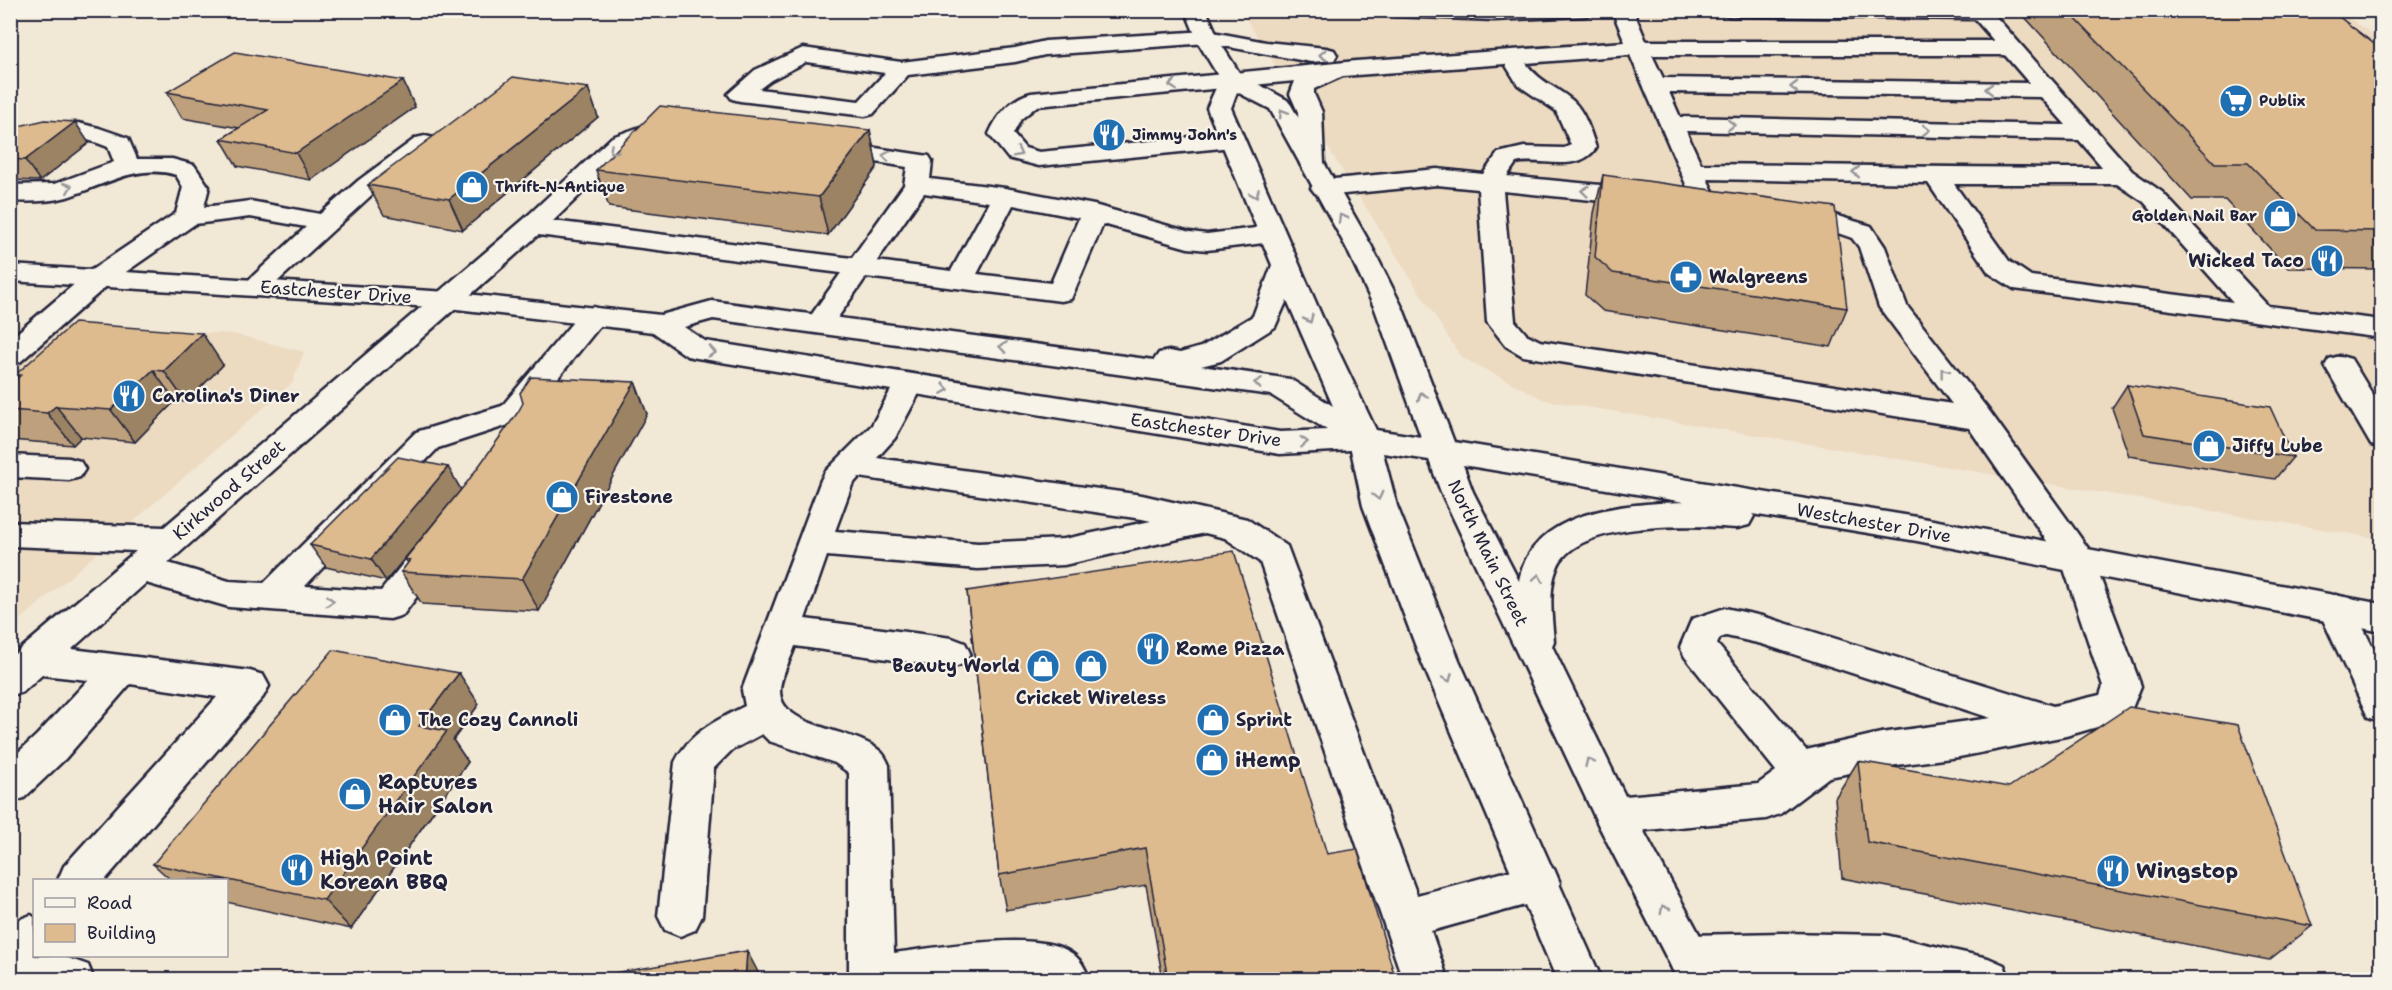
<svg xmlns="http://www.w3.org/2000/svg" width="2392" height="990" viewBox="0 0 2392 990" font-family="'Shantell Sans',sans-serif">
  <rect width="100%" height="100%" fill="#f2e8d6"/>
  <filter id="ink" filterUnits="userSpaceOnUse"><feTurbulence type="fractalNoise" baseFrequency=".0167" numOctaves="2"/><feDisplacementMap in="SourceGraphic" scale="12" xChannelSelector="R" yChannelSelector="G"/><feConvolveMatrix kernelMatrix="1 2 1 2 8 2 1 2 1" color-interpolation-filters="sRGB"/></filter>
  <g filter="url(#ink)">
    <g fill="#ecdac1">
      <path d="M1241 11H2339L2381 40V539L1545 400 1461 357Z"/>
      <path d="M11 323 233 334 304 352 292 383 11 628Z"/>
    </g>
    <g fill="none" stroke-linecap="round" stroke-linejoin="round">
      <defs>
        <g id="minor">
          <path d="M1384 10H1594L1591 14 1584 16 1494 20 1394 16 1387 14Z"/>
          <path d="M1612 10H1633L1646 41H1994L1975 19 1730 16 1723 14 1720 10H1990L2132 171 2162 192 2268 306 2382 320V338L2014 289 1989 273 1928 183 1707 179 1713 191 1709 196 1700 199 1691 196 1630 55 1526 63C1538 81 1557 87 1573 101 1585 112 1591 133 1596 148 1578 174 1541 157 1516 163L1507 176 1642 189 1651 192 1655 197 1651 202 1642 205 1503 191 1515 321 1526 334 1540 341 1952 404 1879 307 1859 247 1852 238 1821 227 1783 222 1779 216 1783 210 1792 208 1824 212 1871 226 1885 247 1907 306 1990 412 2090 551 2141 686 2128 718 2066 736 1959 757 1881 767 1829 777 1780 814 1766 819 1614 833 1600 828 1594 815 1600 802 1614 797 1758 784 1776 771 1685 657 1680 647 1692 619 1725 608 1762 616 2053 706 2100 695 2103 686 2062 563 1969 428 1523 356 1506 346 1487 322 1478 189 1437 185 1324 196 1315 193 1311 188 1315 183 1324 180 1437 169 1483 174 1498 153 1524 147 1564 148 1571 145 1556 111 1518 85 1505 64 1343 76 1314 89V94L1322 112 1324 164 1321 169 1312 171 1303 169 1300 164 1298 112 1290 94 1295 81 1037 106 1021 119 1013 134 1025 148 1039 152 1232 133 1241 135 1244 140 1241 145 1232 147 1039 166 1008 158 989 134C997 115 1011 98 1031 93L1356 61 1625 42ZM1652 55H2005L2029 83 1663 78ZM1669 92 2041 97 2066 125 1680 117ZM1686 131 2079 140 2103 168C1969 168 1835 165 1701 164ZM1954 184H2117L2144 202 2233 302 2031 276 2009 261ZM1726 636 1762 644 1991 718 1881 733 1806 750 1717 644 1720 638Z"/>
          <path d="M1207 31 1266 42 1326 48 1334 50 1337 55 1334 60 1311 62 1207 43 1045 55 1015 62 908 75 873 114 865 116 740 101 732 99 728 94 755 70 803 48 901 62 1015 48 1045 41ZM806 62 885 73 859 101 759 89 771 80Z"/>
          <path d="M78 123 99 128 128 138 137 159H172L194 165 209 187 204 207 250 201 320 214 359 180 416 138 425 136 434 138 437 143 434 148 377 190 265 293 255 295 245 293 241 287 306 227 250 217 195 224 110 283 20 362 10 364V339L90 271 176 213 183 187 176 175C137 163 103 186 67 197 49 202 29 202 10 201V185L54 184 114 162 108 147C66 129 51 141 10 151V135L51 124Z"/>
          <path d="M671 125 679 127 683 132 679 137 644 141 630 147 553 221 852 258 904 185 907 167 820 153 817 148 820 143 829 141 929 156 932 161 930 179 1005 188 1094 205 1190 232 1207 234 1272 226 1281 228 1285 234 1281 240 1272 242 1207 250 1188 248 1103 224 1071 299 1061 301 866 277 829 330 819 333 809 330 805 324 841 273 538 235 168 563 229 581 264 583 416 432 502 406 583 310 593 307 603 310 607 316 603 322 524 420 438 448 305 586 381 591 424 537 436 533 448 537 453 546 448 555 403 615 390 619 229 607 146 583 72 649 250 671 263 675 269 686 263 697 105 880H58L64 866 217 697 130 684 65 759 24 798 10 803V760L37 735 88 680 42 675 23 692 10 696V658L136 551 10 546V522L164 527 523 220 612 137 640 127ZM924 193 989 202 951 271 877 261ZM1013 205 1079 218 1051 283 977 274Z"/>
          <path d="M2340 356 2351 359 2382 410V448L2371 445 2325 366 2329 359Z"/>
          <path d="M909 374 920 377 924 384 895 438 877 458 1142 495 1247 519 1287 546 1417 895 1539 863 1554 869 1560 883 1554 897 1431 931 1448 980H1403L1260 562 1225 538 1205 533 1064 565 978 569 827 556 805 619 952 638 965 643 970 653 965 663 952 668 795 646C791 659 780 677 780 690 779 730 859 728 882 753 885 756 887 761 889 765L894 953C935 948 1034 930 1068 951 1080 957 1085 968 1090 980H849V773L835 763 769 741 762 734 732 750 714 768 702 916 695 930 680 936 665 930 658 916 675 762C690 732 717 720 745 706L742 690 821 480 825 472 872 425 898 377ZM859 477 1142 519 1151 521 1064 539 978 543 835 531 852 485Z"/>
          <path d="M10 455 69 458 80 461 85 469 80 477 69 480 10 477Z"/>
          <path d="M2336 595 2349 599 2382 666V722L2368 717 2318 609 2323 599Z"/>
          <path d="M31 915 34 917V956H62L88 965 94 980H10V926L15 921Z"/>
          <path d="M1783 933 1885 935 1988 958 2004 965 2010 980H1895L1885 977 1783 975 1689 977 1673 971 1667 956 1673 941 1689 935Z"/>
        </g>
        <path id="major" d="M1185 10H1206L1221 44 1240 74 1287 100 1291 105 1372 247 1403 309 1454 442 1917 517 2382 604V632L1917 541 1752 514 1754 516 1749 525 1737 528C1695 525 1575 520 1557 568 1548 590 1552 618 1554 641L1552 646 1628 802 1724 980H1678L1600 828 1441 492 1429 460 1383 453 1397 506 1459 660 1602 980H1557L1421 660 1363 506 1351 450 1280 454 697 358 687 356 653 332 448 308 10 281V265L448 292 661 315 712 301 1154 360 1159 353 1169 351 1180 353 1201 347 1253 316 1272 265 1207 108 1220 79 1199 44ZM1237 92 1270 109 1346 247 1375 309 1421 437 1376 430 1323 319 1231 108ZM1287 300 1333 406 1290 379 1201 366 1221 361 1275 327ZM713 319 1271 395 1327 430 1280 432 705 341 684 327ZM1463 465 1684 502C1625 504 1532 509 1519 581L1473 492Z"/>
      </defs>
      <use href="#minor" stroke="#22223b" stroke-width="5"/>
      <use href="#major" stroke="#22223b" stroke-width="5"/>
      <use href="#minor" fill="#f7f3e8" fill-rule="evenodd"/>
      <use href="#major" fill="#f7f3e8" fill-rule="evenodd"/>
    </g>
    <g fill="#bea17b" stroke="#22223b" stroke-width="1.5">
      <path d="M2025 10H2330L2382 50V269L2288 268 2225 200H2192L2023 15Z"/>
      <path d="M403 81 415 107 311 180 237 166 221 139 239 128 182 118 167 92Z"/>
      <path d="M588 88 598 117 463 230 384 215 368 185Z"/>
      <path d="M10 128 89 143 40 181 10 180Z"/>
      <path d="M870 130 877 167 828 235 609 207 596 170Z"/>
      <path d="M1603 175 1847 308 1831 347 1603 311 1585 295 1594 213Z"/>
      <path d="M223 365 186 402 175 401 135 442 81 437 73 445 10 440V384L18 378 15 375Z"/>
      <path d="M635 382 647 414 539 611 422 604 401 572 408 563 405 559Z"/>
      <path d="M2127 385 2293 457 2275 479 2129 456 2112 408Z"/>
      <path d="M448 467 461 490 386 581 326 567 310 545Z"/>
      <path d="M967 591 1327 854 1396 980H1163L1146 885 1006 910 999 875Z"/>
      <path d="M479 704 453 740 468 762 351 929 226 902V880H171L153 864Z"/>
      <path d="M1858 761 2312 926 2269 960 1842 878 1835 798Z"/>
      <path d="M1939 973 1971 980H1933Z"/>
    </g>
    <g fill="#9b8364" stroke="#22223b" stroke-width="1.5">
      <path d="M403 81 415 107 311 180 296 153Z"/>
      <path d="M588 88 598 117 463 230 449 199Z"/>
      <path d="M75 122 89 143 40 181 25 160Z"/>
      <path d="M870 130 877 167 828 235 819 197Z"/>
      <path d="M202 333 223 365 186 402 164 371Z"/>
      <path d="M153 370 175 401 135 442 111 410Z"/>
      <path d="M635 382 647 414 539 611 522 579Z"/>
      <path d="M56 406 81 437 73 445 47 413Z"/>
      <path d="M448 467 461 490 386 581 371 559Z"/>
      <path d="M459 673 479 704 453 740 468 762 351 929 324 900 419 726Z"/>
      <path d="M747 951 761 978V980H745Z"/>
    </g>
    <g fill="#ddbb8f" stroke="#22223b" stroke-width="1.5">
      <path d="M2067 10H2330L2382 50V231L2315 230 2248 163H2215Z"/>
      <path d="M235 52 403 81 296 153 221 139 268 110 167 92Z"/>
      <path d="M513 77 588 88 449 199 368 185Z"/>
      <path d="M660 106 870 130 819 197 596 170Z"/>
      <path d="M45 120 75 122 25 160 10 159V128Z"/>
      <path d="M1603 175 1835 207 1847 308 1613 273 1595 257Z"/>
      <path d="M74 323 202 333 164 371 153 370 111 410 56 406 47 413 10 410V384L21 375H15Z"/>
      <path d="M531 377 635 382 522 579 401 572 410 560 405 559 468 481 518 412 523 403 520 393Z"/>
      <path d="M2127 385 2270 407 2293 457 2144 434Z"/>
      <path d="M398 457 448 467 371 559 310 545Z"/>
      <path d="M1234 551 1327 854 1357 849 1396 980H1168L1145 848 999 875 967 591Z"/>
      <path d="M333 650 459 673 419 726 447 731 324 900 153 864Z"/>
      <path d="M2129 707 2238 725 2312 926 1867 842 1858 761 2009 787Z"/>
      <path d="M747 951 745 980H572Z"/>
      <path d="M1939 973 1971 980H1940Z"/>
    </g>
    <defs><path id="oneway-chevron" d="M-2-3.5L2.5 0L-2 3.5" fill="none" stroke-width="1.6" stroke-linecap="round" stroke-linejoin="round" transform="scale(1.5)"/></defs>
    <g stroke="#97959a">
      <use href="#oneway-chevron" transform="translate(1323 55) rotate(177)"/>
      <use href="#oneway-chevron" transform="translate(1173 85) rotate(174)"/>
      <use href="#oneway-chevron" transform="translate(1794 87) rotate(-179)"/>
      <use href="#oneway-chevron" transform="translate(1989 89) rotate(-179)"/>
      <use href="#oneway-chevron" transform="translate(1283 113) rotate(-122)"/>
      <use href="#oneway-chevron" transform="translate(1731 125) rotate(1)"/>
      <use href="#oneway-chevron" transform="translate(1926 130) rotate(1)"/>
      <use href="#oneway-chevron" transform="translate(613 150) rotate(137)"/>
      <use href="#oneway-chevron" transform="translate(1018 153) rotate(27)"/>
      <use href="#oneway-chevron" transform="translate(886 156) rotate(-172)"/>
      <use href="#oneway-chevron" transform="translate(1856 172) rotate(-179)"/>
      <use href="#oneway-chevron" transform="translate(68 187) rotate(-22)"/>
      <use href="#oneway-chevron" transform="translate(1585 191) rotate(-174)"/>
      <use href="#oneway-chevron" transform="translate(1255 194) rotate(67)"/>
      <use href="#oneway-chevron" transform="translate(1342 218) rotate(-120)"/>
      <use href="#oneway-chevron" transform="translate(1309 319) rotate(66)"/>
      <use href="#oneway-chevron" transform="translate(1003 347) rotate(-172)"/>
      <use href="#oneway-chevron" transform="translate(712 352) rotate(9)"/>
      <use href="#oneway-chevron" transform="translate(1944 372) rotate(-128)"/>
      <use href="#oneway-chevron" transform="translate(1258 383) rotate(-172)"/>
      <use href="#oneway-chevron" transform="translate(945 389) rotate(9)"/>
      <use href="#oneway-chevron" transform="translate(1422 396) rotate(-110)"/>
      <use href="#oneway-chevron" transform="translate(1304 442) rotate(-3)"/>
      <use href="#oneway-chevron" transform="translate(1378 496) rotate(76)"/>
      <use href="#oneway-chevron" transform="translate(1538 578) rotate(-80)"/>
      <use href="#oneway-chevron" transform="translate(330 601) rotate(4)"/>
      <use href="#oneway-chevron" transform="translate(1448 678) rotate(66)"/>
      <use href="#oneway-chevron" transform="translate(1589 762) rotate(-115)"/>
      <use href="#oneway-chevron" transform="translate(1664 909) rotate(-118)"/>
    </g>
  </g>
  <defs>
    <symbol id="supermarket-disc" viewBox="-11 -11 22 22"><circle r="9.5" fill="#1f6fb2" stroke="#f7f3e8"/><path d="M-6-5.5h2.5l.6 2H6L4.5 2H-2.5L-4.4-4H-6ZM-1.5 3.2a1.3 1.3 0 1 0 .1 0ZM3 3.2a1.3 1.3 0 1 0 .1 0Z" fill="#fff"/></symbol>
    <symbol id="restaurant-disc" viewBox="-11 -11 22 22"><circle r="9.5" fill="#1f6fb2" stroke="#f7f3e8"/><path d="M-5-6h1v4h1v-4h1v4h1v-4h1v5L-1.5 .5V6h-2V.5L-5-1ZM5-6V6H3V1.5H1.5Q1.5-4 5-6Z" fill="#fff"/></symbol>
    <symbol id="shop-disc" viewBox="-11 -11 22 22"><circle r="9.5" fill="#1f6fb2" stroke="#f7f3e8"/><path d="M-5-2.5h2.3a2.7 3.5 0 0 1 5.4 0H5L5.5 6h-11ZM-1.5-2.5h3a1.5 2.3 0 0 0-3 0Z" fill="#fff"/></symbol>
    <symbol id="pharmacy-disc" viewBox="-11 -11 22 22"><circle r="9.5" fill="#1f6fb2" stroke="#f7f3e8"/><path d="M-2-6h4v4h4v4h-4v4h-4v-4h-4v-4h4Z" fill="#fff"/></symbol>
  </defs>
  <g fill-rule="evenodd">
    <use href="#supermarket-disc" x="2217" y="82" width="38" height="38"/>
    <use href="#restaurant-disc" x="1090" y="116" width="38" height="38"/>
    <use href="#shop-disc" x="453" y="168" width="38" height="38"/>
    <use href="#shop-disc" x="2261" y="197" width="38" height="38"/>
    <use href="#restaurant-disc" x="2308" y="242" width="38" height="38"/>
    <use href="#pharmacy-disc" x="1667" y="258" width="38" height="38"/>
    <use href="#restaurant-disc" x="110" y="377" width="38" height="38"/>
    <use href="#shop-disc" x="2190" y="427" width="38" height="38"/>
    <use href="#shop-disc" x="543" y="478" width="38" height="38"/>
    <use href="#restaurant-disc" x="1134" y="630" width="38" height="38"/>
    <use href="#shop-disc" x="1024" y="647" width="38" height="38"/>
    <use href="#shop-disc" x="1072" y="647" width="38" height="38"/>
    <use href="#shop-disc" x="376" y="701" width="38" height="38"/>
    <use href="#shop-disc" x="1194" y="701" width="38" height="38"/>
    <use href="#shop-disc" x="1193" y="741" width="38" height="38"/>
    <use href="#shop-disc" x="336" y="775" width="38" height="38"/>
    <use href="#restaurant-disc" x="278" y="851" width="38" height="38"/>
    <use href="#restaurant-disc" x="2094" y="852" width="38" height="38"/>
  </g>
  <g text-anchor="middle" stroke-width="4.5" stroke-linejoin="round" paint-order="stroke">
    <g font-size="15" font-weight="bold" fill="#22223b" stroke="#f7f3e8" text-anchor="start">
      <text x="2259" y="106">Publix</text>
      <text x="1132" y="140">Jimmy John's</text>
      <text x="495" y="192">Thrift-N-Antique</text>
      <text x="2257" y="221" text-anchor="end">Golden Nail Bar</text>
    </g>
    <g font-size="18" font-weight="bold" fill="#22223b" stroke="#f7f3e8" text-anchor="start">
      <text x="2304" y="267" text-anchor="end">Wicked Taco</text>
      <text x="1709" y="283">Walgreens</text>
      <text x="152" y="402">Carolina's Diner</text>
      <text x="2232" y="452">Jiffy Lube</text>
      <text x="585" y="503">Firestone</text>
      <text x="1176" y="655">Rome Pizza</text>
      <text x="1020" y="672" text-anchor="end">Beauty World</text>
      <text x="1091" y="704" text-anchor="middle">Cricket Wireless</text>
      <text x="418" y="726">The Cozy Cannoli</text>
      <text x="1236" y="726">Sprint</text>
    </g>
    <g font-size="18" fill="#22223b" stroke="#f7f3e8">
      <text transform="translate(336 292) rotate(4)" y="6">Eastchester Drive</text>
      <text transform="translate(1206 430) rotate(8)" y="6">Eastchester Drive</text>
      <text transform="translate(229 490) rotate(-41)" y="6">Kirkwood Street</text>
      <text transform="translate(1874 523) rotate(10)" y="6">Westchester Drive</text>
      <text transform="translate(1488 553) rotate(64)" y="6">North Main Street</text>
    </g>
    <g font-size="21" font-weight="bold" fill="#22223b" stroke="#f7f3e8" text-anchor="start">
      <text x="1235" y="767">iHemp</text>
      <text x="378" y="789">Raptures<tspan x="378" dy="24">Hair Salon</tspan></text>
      <text x="320" y="865">High Point<tspan x="320" dy="24">Korean BBQ</tspan></text>
      <text x="2136" y="878">Wingstop</text>
    </g>
  </g>
  <rect width="2392" height="990" fill="none" stroke="#f7f3e8" stroke-width="36"/>
  <rect x="18" y="18" width="2356" height="954" fill="none" stroke="#22223b" stroke-width="2" filter="url(#ink)"/>
  <rect x="33" y="879" width="195" height="78" fill="#f7f3e8" stroke="#a29fa3" stroke-width="1.5"/>
  <rect x="45" y="898" width="30" height="9" fill="#f7f3e8" stroke="#a29fa3" stroke-width="1.5"/>
  <text x="87" y="909" font-size="18" fill="#22223b">Road</text>
  <rect x="45" y="924" width="30" height="18" fill="#ddbb8f" stroke="#a29fa3" stroke-width="1.5"/>
  <text x="87" y="939" font-size="18" fill="#22223b">Building</text>
</svg>
